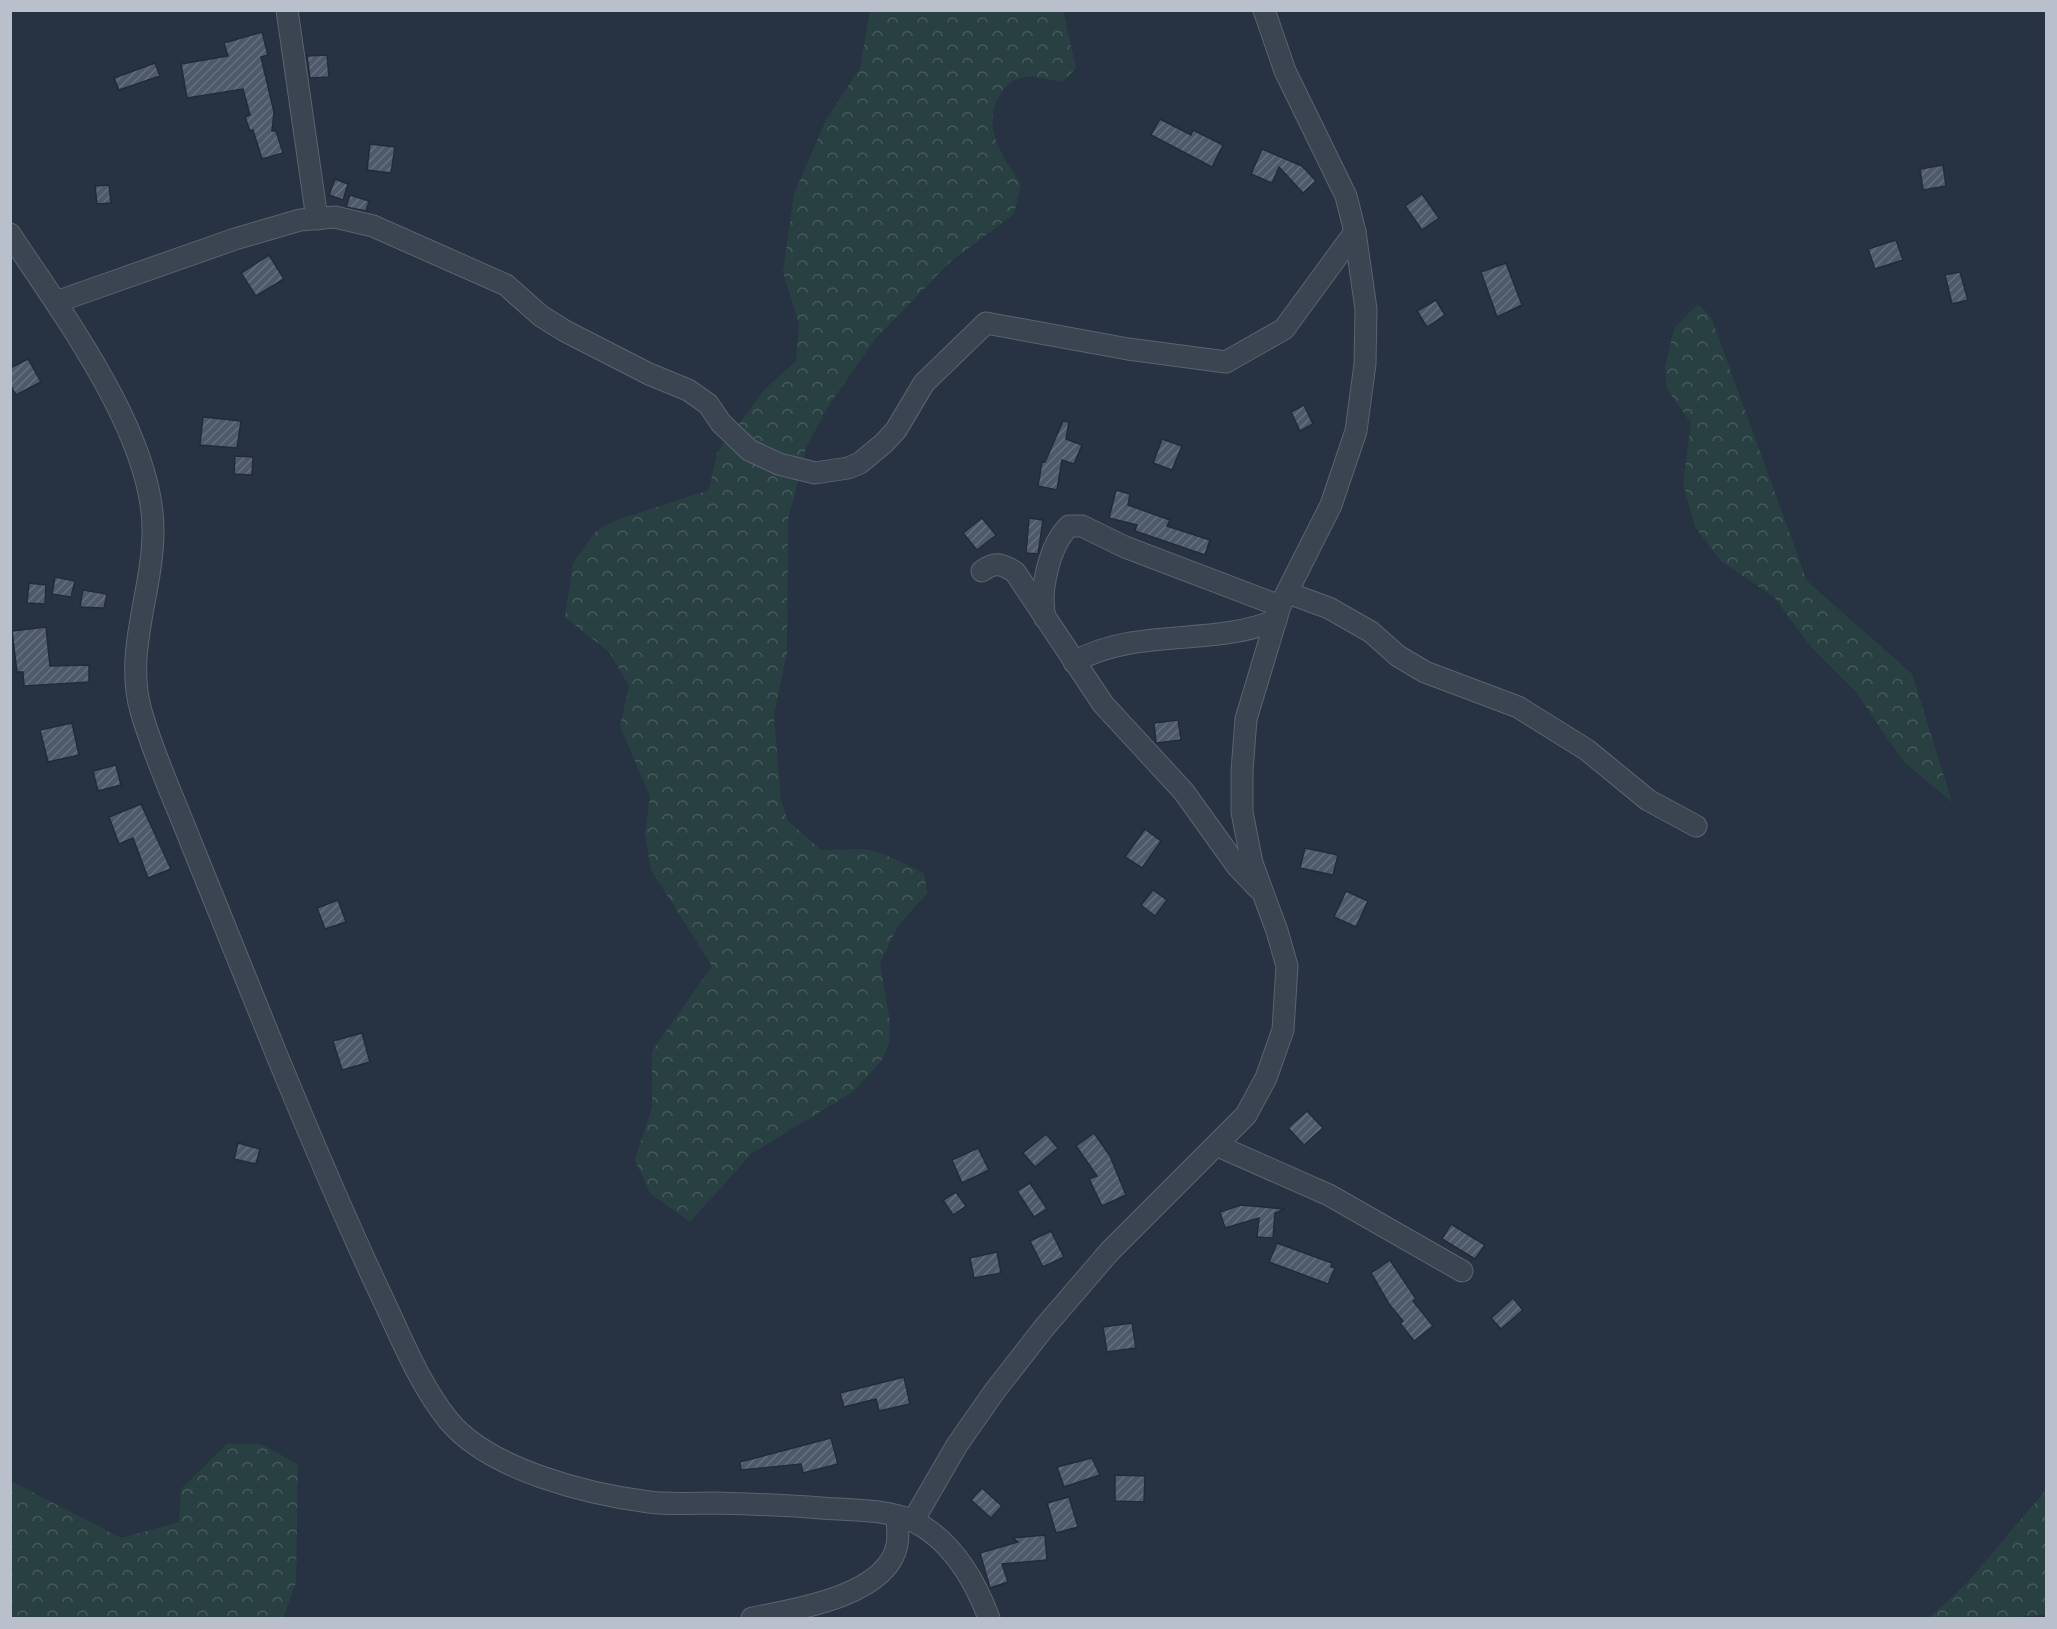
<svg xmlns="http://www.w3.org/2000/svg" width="2057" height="1629" viewBox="0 0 2057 1629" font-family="Montserrat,sans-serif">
  <defs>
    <pattern id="forest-crowns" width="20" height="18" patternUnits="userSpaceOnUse" patternTransform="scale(1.5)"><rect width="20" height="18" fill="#294043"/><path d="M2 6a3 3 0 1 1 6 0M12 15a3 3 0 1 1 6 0" fill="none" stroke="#465a5d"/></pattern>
    <pattern id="building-hatch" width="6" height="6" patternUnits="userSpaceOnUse" patternTransform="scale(1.5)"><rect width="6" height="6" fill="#4e5a6b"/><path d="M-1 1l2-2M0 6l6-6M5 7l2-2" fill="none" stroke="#65707f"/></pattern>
  </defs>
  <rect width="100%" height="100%" fill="#273342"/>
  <g fill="url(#forest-crowns)">
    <path d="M870 11H1063L1076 68 1063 82C1051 81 1032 74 1021 78 1011 80 1005 86 1000 95 980 128 1004 157 1021 185L1014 214 950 262 875 339 827 408 806 448 788 520 787 653 774 715 781 801 788 821 821 850 865 849 886 855 924 873 927 893 898 926 880 963 890 1022V1041L882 1060 854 1091 751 1154 690 1222 650 1193 635 1160 652 1107V1051L712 966 651 870 645 833 650 796 620 726 629 686 610 653 565 617 573 563 596 531 614 521 709 490 717 453 764 390 796 361 799 324 783 272 794 194 826 120 860 68Z"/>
    <path d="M1698 304 1711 317 1807 581 1912 674 1952 802 1903 761 1856 692 1811 647 1774 597 1721 561 1695 527 1683 483 1691 423 1667 389 1665 368 1674 328Z"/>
    <path d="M227 1444H260L298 1464 296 1583 283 1618H11V1481L121 1538 179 1522 181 1489Z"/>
    <path d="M2046 1490V1614L2012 1618H1929L1966 1584Z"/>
  </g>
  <g fill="url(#building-hatch)" stroke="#222c39" stroke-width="1.5">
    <path d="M262 32 268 55 261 57 274 112 272 131H276L283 153 262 159 253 130 250 131 245 117 250 115 243 89 187 98 181 64 228 56 224 43Z"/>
    <path d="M327 55 329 77 310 78 307 56Z"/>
    <path d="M155 63 160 76 119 90 114 78Z"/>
    <path d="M1160 119 1191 135 1193 130 1223 145 1212 167 1151 135Z"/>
    <path d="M370 144 395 147 391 173 367 170Z"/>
    <path d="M1262 149 1302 166 1316 181 1303 193 1279 167 1272 183 1251 174Z"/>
    <path d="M1943 165 1946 186 1923 190 1920 169Z"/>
    <path d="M335 179 348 184 343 200 329 195Z"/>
    <path d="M109 185 111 203 97 204 95 186Z"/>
    <path d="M1422 194 1439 218 1422 230 1405 206Z"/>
    <path d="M350 195 369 201 366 211 346 207Z"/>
    <path d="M1896 240 1903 260 1875 269 1868 249Z"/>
    <path d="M269 255 284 279 256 296 241 273Z"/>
    <path d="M1506 263 1522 305 1497 317 1481 272Z"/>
    <path d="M1960 272 1968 300 1952 304 1945 275Z"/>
    <path d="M1436 300 1445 315 1427 327 1417 311Z"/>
    <path d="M28 359 41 382 16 395 10 385V368Z"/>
    <path d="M1304 405 1313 424 1300 431 1291 412Z"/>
    <path d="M203 417 241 421 237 448 200 445Z"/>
    <path d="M1063 421 1069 422 1066 439 1082 445 1074 464 1062 460 1057 490 1038 486 1042 462H1045Z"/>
    <path d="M1162 439 1182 446 1172 470 1153 463Z"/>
    <path d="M235 456 253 457 252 475 234 474Z"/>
    <path d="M1116 490 1130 494 1128 505 1170 520 1167 526 1210 540 1205 555 1135 531 1137 525 1109 518Z"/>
    <path d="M982 518 996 535 977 550 963 533Z"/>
    <path d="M1029 518 1043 520 1038 554 1026 553Z"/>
    <path d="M55 577 75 581 71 597 52 594Z"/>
    <path d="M29 583 46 585 45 604 27 603Z"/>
    <path d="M83 590 107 594 104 608 80 607Z"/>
    <path d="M46 627 50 666 89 665V682L24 686 23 672H17L12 631Z"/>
    <path d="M1178 720 1181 740 1156 743 1154 723Z"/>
    <path d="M72 723 79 755 48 762 40 730Z"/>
    <path d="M116 765 121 785 98 791 93 771Z"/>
    <path d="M141 804 171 869 148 878 133 838 119 844 109 817Z"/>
    <path d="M1145 829 1161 841 1142 868 1125 857Z"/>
    <path d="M1305 848 1338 855 1333 875 1300 868Z"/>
    <path d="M1153 890 1167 900 1155 916 1141 905Z"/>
    <path d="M1346 891 1368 901 1356 927 1334 917Z"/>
    <path d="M338 900 346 922 325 929 317 908Z"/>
    <path d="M362 1033 370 1062 342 1070 333 1041Z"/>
    <path d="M1307 1111 1323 1128 1304 1145 1288 1128Z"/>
    <path d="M1094 1133 1110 1156 1126 1195 1102 1206 1089 1179 1097 1176 1076 1146Z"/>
    <path d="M1046 1134 1058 1148 1035 1167 1023 1153Z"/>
    <path d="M238 1143 260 1149 256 1164 234 1159Z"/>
    <path d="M978 1148 989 1170 962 1183 952 1160Z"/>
    <path d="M1030 1183 1047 1209 1034 1217 1017 1191Z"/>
    <path d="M956 1192 966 1206 953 1215 943 1200Z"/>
    <path d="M1241 1205 1285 1209 1275 1213 1273 1238 1257 1237 1259 1218 1225 1228 1220 1212Z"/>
    <path d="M1451 1224 1485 1245 1475 1259 1442 1239Z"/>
    <path d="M1051 1231 1064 1257 1043 1267 1030 1241Z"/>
    <path d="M1277 1243 1332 1263 1331 1267 1335 1268 1328 1284 1269 1262Z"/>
    <path d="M997 1252 1001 1273 974 1278 970 1258Z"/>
    <path d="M1390 1260 1416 1299 1413 1301 1433 1326 1414 1341 1400 1323 1403 1321 1389 1304 1371 1273Z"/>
    <path d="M1513 1298 1523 1310 1501 1329 1491 1318Z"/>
    <path d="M1132 1323 1136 1348 1107 1352 1103 1327Z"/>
    <path d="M904 1377 910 1404 879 1411 876 1399 844 1407 840 1393Z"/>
    <path d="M831 1438 838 1464 803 1473 801 1464 741 1470 740 1462Z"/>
    <path d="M1092 1458 1100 1475 1064 1487 1057 1467Z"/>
    <path d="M1115 1475 1145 1476 1144 1502 1115 1501Z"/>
    <path d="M982 1488 1002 1506 991 1518 971 1500Z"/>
    <path d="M1069 1497 1078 1527 1056 1533 1047 1503Z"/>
    <path d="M1045 1535 1047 1560 1002 1564 1008 1582 990 1588 980 1553 1018 1542 1013 1538Z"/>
  </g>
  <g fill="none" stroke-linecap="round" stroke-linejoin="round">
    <defs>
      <g id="minor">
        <path d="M287 10 317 219"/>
        <path d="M10 234C62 313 154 435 153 531 153 592 124 651 141 711 154 757 175 801 192 845 220 916 249 987 278 1058 311 1138 344 1217 381 1295 401 1337 419 1384 449 1421 490 1470 587 1494 649 1502 671 1505 694 1503 716 1503 751 1504 786 1505 821 1508 850 1510 888 1509 915 1522 952 1541 975 1581 989 1618"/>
        <path d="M56 302 235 239 300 220 335 217 373 226 506 285 541 316 565 331 649 374 688 390 708 404 721 423 749 450 779 464 815 473 848 468 860 463 884 443 896 430 924 383 986 323 1128 349 1226 362 1284 329 1355 232"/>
        <path d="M982 571C995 561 1002 564 1015 572L1103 704 1184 792 1237 866 1258 888"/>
        <path d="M1288 593 1329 608 1371 632 1398 656 1425 672 1518 707 1587 750 1648 800 1696 826"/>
        <path d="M1045 618C1039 591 1049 546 1069 526H1082L1125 547 1280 606"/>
        <path d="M1074 662C1136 627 1212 647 1276 620"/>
        <path d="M1218 1146 1329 1195 1462 1271"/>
        <path d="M913 1521 957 1445 994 1392 1043 1329 1110 1251 1246 1115 1266 1078 1283 1030 1287 966 1277 931 1252 863 1242 812V771L1246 719 1280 606 1331 505 1356 431 1365 364 1366 309 1355 232 1346 196 1285 71 1264 10"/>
        <path d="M752 1618C794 1610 887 1596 897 1545 899 1536 897 1526 897 1517"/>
      </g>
    </defs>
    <use href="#minor" stroke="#5a636f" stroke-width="23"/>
    <use href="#minor" stroke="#3b4552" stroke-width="21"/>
  </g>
  <rect width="2057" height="1629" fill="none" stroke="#b9c0cc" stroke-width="24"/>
</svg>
